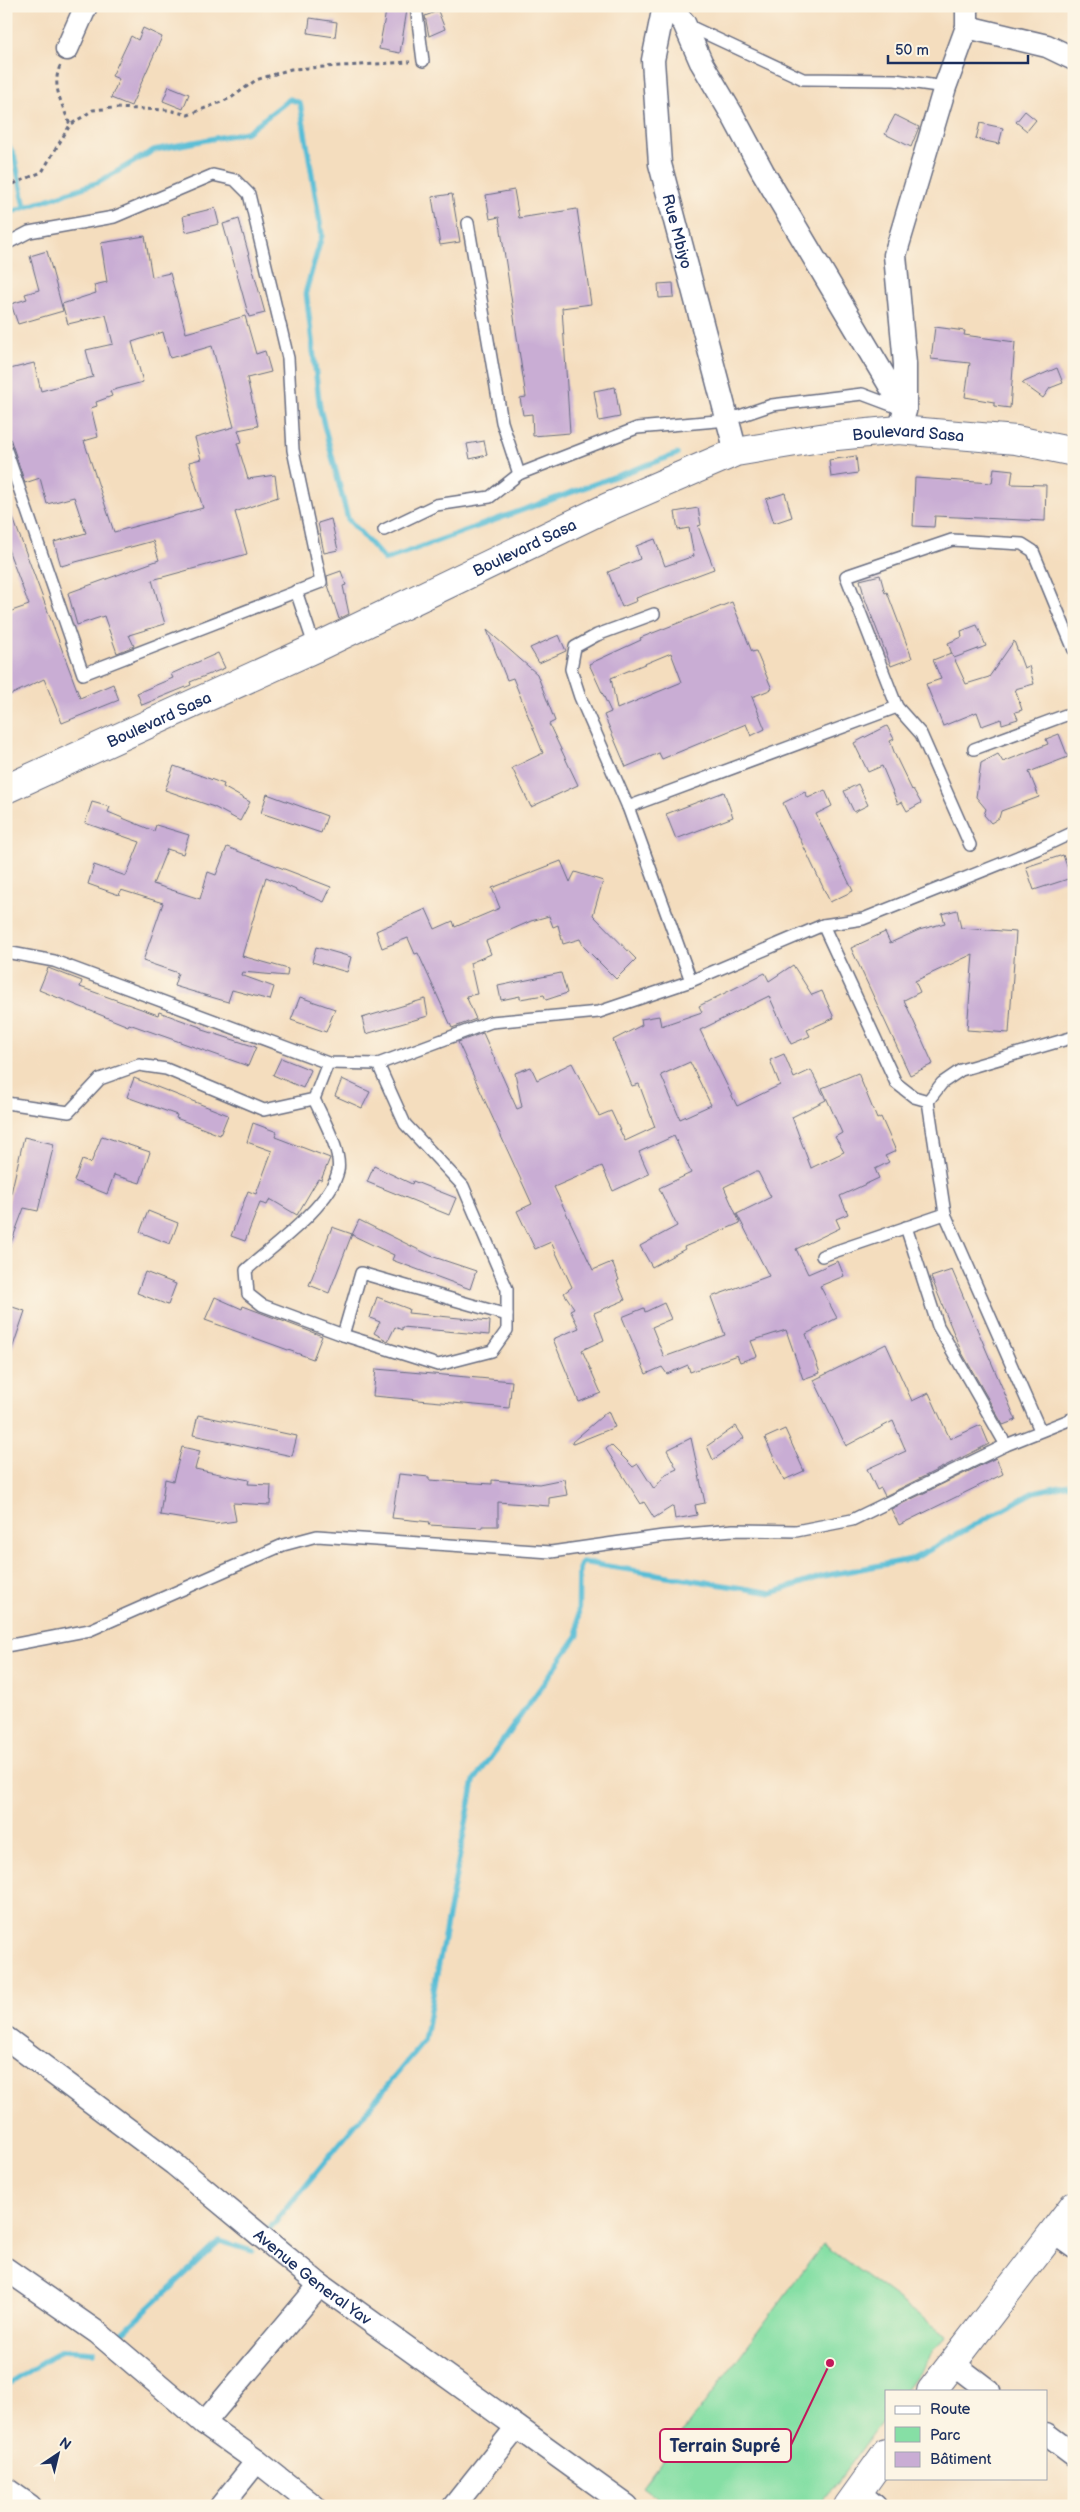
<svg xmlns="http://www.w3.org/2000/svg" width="1080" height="2512" viewBox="0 0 1080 2512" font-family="'Balsamiq Sans',sans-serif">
  <rect width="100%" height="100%" fill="#fcf5e5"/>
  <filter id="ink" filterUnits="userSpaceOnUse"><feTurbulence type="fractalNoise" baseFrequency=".02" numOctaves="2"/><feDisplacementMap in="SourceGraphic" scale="10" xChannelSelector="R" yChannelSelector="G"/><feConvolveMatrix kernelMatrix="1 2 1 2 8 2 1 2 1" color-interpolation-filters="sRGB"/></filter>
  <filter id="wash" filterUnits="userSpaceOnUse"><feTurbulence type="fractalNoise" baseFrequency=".0096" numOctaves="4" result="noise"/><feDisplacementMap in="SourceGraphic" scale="20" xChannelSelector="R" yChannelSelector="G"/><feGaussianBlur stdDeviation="1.12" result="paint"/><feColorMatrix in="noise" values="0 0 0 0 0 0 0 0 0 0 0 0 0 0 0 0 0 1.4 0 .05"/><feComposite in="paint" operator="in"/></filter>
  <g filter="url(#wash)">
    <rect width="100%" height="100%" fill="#f4ddbe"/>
    <path fill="#86dfa5" stroke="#508782" d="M823 2244 946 2335 905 2391H886V2416L820 2506H668L642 2487Z"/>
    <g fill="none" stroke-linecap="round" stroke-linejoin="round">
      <g stroke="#58bdd6" stroke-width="5.5">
        <path d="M6 141 14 155 25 207"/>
        <path d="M6 214 99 182 154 150 247 132 290 99 300 103 322 235 306 291 320 409 348 519 385 560 677 454"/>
        <path d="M267 2232 424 2041 474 1781 578 1635 579 1569 582 1562 772 1593 823 1576 913 1559 1034 1492 1074 1483"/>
        <path d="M119 2336 220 2241 252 2251"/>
        <path d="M6 2386 62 2350 94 2352"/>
      </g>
    </g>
    <g id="blocks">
      <g fill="#c9add4" fill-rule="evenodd">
        <path d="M387 6 407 10 400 53 379 49Z"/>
        <path d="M438 11 445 29 429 36 425 16Z"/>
        <path d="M310 18 337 22 335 37 308 33Z"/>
        <path d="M143 28 162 37 131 106 111 98 119 79 112 76 131 36 138 40Z"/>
        <path d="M169 86 189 94 183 109 163 101Z"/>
        <path d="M1025 111 1036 120 1027 131 1016 122Z"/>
        <path d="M895 115 919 127 911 147 885 134Z"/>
        <path d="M980 123 1003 128 999 144 976 139Z"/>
        <path d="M514 190 519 218 577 209 591 304 562 308 570 433 533 436 532 414 523 415 520 398 526 397 499 217 490 219 486 195Z"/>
        <path d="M452 194 460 242 440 245 432 197Z"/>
        <path d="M215 208 219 224 186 232 183 216Z"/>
        <path d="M239 219 265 313 249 317 223 224Z"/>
        <path d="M145 236 152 277 170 273 186 333 245 316 256 354 265 351 271 372 247 378 258 426 238 430 242 442 237 443 248 479 275 475 278 497 235 512 247 554 152 580 165 624 129 635 134 646 117 653 104 616 77 625 68 593 159 560 153 541 61 566 54 542 86 533 74 497 47 504 40 478 25 483 6 426V370L34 363 41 391 93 377 86 350 113 344 106 315 68 324 62 304 96 293 94 285 107 282 101 243ZM163 332 170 358 212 346 234 427 195 438 201 459 189 462 203 508 114 532 84 441 98 437 91 408 97 406 96 402 112 396 110 391 143 382 132 342Z"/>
        <path d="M47 251 63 311 18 324 11 304 27 299 25 294 39 290 30 256Z"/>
        <path d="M673 283 674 297 659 298 658 284Z"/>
        <path d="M935 327 965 331 964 335 1015 342 1010 408 994 406V402L965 397 970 363 931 359Z"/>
        <path d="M1057 368 1063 383 1050 388 1043 398 1022 383Z"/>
        <path d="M615 387 620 417 599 421 594 391Z"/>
        <path d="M484 441 487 455 470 459 467 444Z"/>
        <path d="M856 456 858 473 831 477 829 460Z"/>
        <path d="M994 468 1013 470 1011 484 1046 485 1045 521 935 516 934 527 913 526 915 478 992 483Z"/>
        <path d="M785 493 792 517 774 523 766 499Z"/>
        <path d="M6 499 80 698 113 684 119 700 62 723 44 679 6 697V613L29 605 6 544Z"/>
        <path d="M698 508 701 525 698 526 714 569 636 598 637 601 622 607 608 572 640 559 636 546 655 539 665 566 694 556 689 528 678 530 675 512Z"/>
        <path d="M331 519 338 550 324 553 318 523Z"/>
        <path d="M341 571 346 585 343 586 349 614 339 619 328 585 327 576Z"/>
        <path d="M880 575 885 593 887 592 912 658 891 666 865 599 860 580Z"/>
        <path d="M732 602 752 652 756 651 772 689 752 697 765 729 751 736 746 724 662 759 659 753 626 767 604 715 611 712 589 664 641 640 640 638ZM671 653 682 682 617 709 611 678Z"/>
        <path d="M977 625 986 646 954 658 966 684 989 677 1014 641 1024 668 1029 666 1034 684 1015 689 1022 710 1015 712 1018 719 1002 724 1001 719 982 726 977 712 943 726 926 684 941 679 933 660 951 653 953 657 948 643 962 637 961 631Z"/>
        <path d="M487 630 537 674 555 721 549 724 578 785 531 807 512 768 543 753 513 678 507 680Z"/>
        <path d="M559 635 566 651 539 663 530 648Z"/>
        <path d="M218 653 225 668 190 682 191 685 142 705 137 693 173 678 171 674Z"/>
        <path d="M887 726 894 739 890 741 896 757 912 790 913 789 921 803 907 811 902 802 898 804 882 766 868 772 854 743Z"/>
        <path d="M1059 734 1068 757 1029 772 1039 797 1001 811 999 818 991 823 984 815 986 809 976 797 981 763 998 754 1003 762 1048 744 1046 739Z"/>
        <path d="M174 766 224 784 223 787 250 802 240 821 214 807 165 790Z"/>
        <path d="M858 784 868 805 854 812 844 791Z"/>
        <path d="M825 790 832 806 816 814 853 891 830 902 783 803 805 792 808 798Z"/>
        <path d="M724 792 733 817 676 839 666 814Z"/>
        <path d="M267 794 327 816 321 833 261 813Z"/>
        <path d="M92 802 110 807 108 812 154 831 156 825 189 835 183 854 167 849 153 884 200 899 208 872 216 875 227 847 331 887 324 902 266 877 242 956 288 969 287 976 242 972 241 975 274 987 270 1000 232 990 228 1002 174 986 178 973 143 961 163 903 121 890 119 895 88 884 94 865 126 876 140 842 85 823Z"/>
        <path d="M1063 855 1071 878 1034 890 1026 867Z"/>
        <path d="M561 861 570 882 575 872 603 881 593 915 636 959 616 979 584 947 580 939 563 944 558 925 553 927 549 916 531 921 486 941 491 954 470 963 477 994 466 996 476 1019 452 1028 418 953 415 954 408 938 382 948 376 931 426 909 435 929 453 921 455 927 500 908 492 888Z"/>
        <path d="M957 910 961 928 1016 932 1009 1033 967 1030 973 954 915 981 920 992 904 1000 933 1064 910 1075 851 948 885 932 890 943 919 930 945 923 942 914Z"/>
        <path d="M316 947 351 957 347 972 312 962Z"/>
        <path d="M793 965 812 995 822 991 834 1018 807 1030 810 1036 791 1044 769 996 700 1030 737 1106 780 1085 770 1060 784 1054 794 1078 811 1070 826 1100 792 1117 811 1168 844 1152 835 1137 842 1133 822 1088 858 1073 877 1119 881 1117 896 1151 885 1156 889 1162 875 1169 879 1178 840 1196 848 1214 836 1219 840 1228 796 1249 808 1274 838 1261 844 1276 820 1286 837 1318 806 1334 820 1373 803 1379 786 1330 751 1341 757 1356 740 1362 737 1355 690 1372 688 1365 667 1374 662 1367 646 1374 622 1317 644 1308 645 1312 664 1303 671 1319 652 1327 664 1357 725 1335 711 1297 769 1276 737 1214 771 1197 758 1172H754L724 1187 740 1223 684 1247 685 1249 652 1267 640 1246 677 1226 659 1188 691 1173 674 1136 639 1152 649 1174 613 1191 602 1166 554 1187 593 1270 612 1262 619 1280 617 1281 625 1300 594 1313 604 1340 582 1350 601 1393 579 1402 553 1339 579 1328 570 1310 574 1308 564 1293 572 1287 551 1242 535 1249 517 1211 532 1204 458 1042 483 1033 517 1109 522 1107 515 1073 531 1067 537 1080 572 1063 599 1116 611 1111 625 1141 655 1127 639 1084 632 1086 613 1040 642 1025 641 1019 659 1016 661 1026 702 1012 699 1006 765 973 769 981ZM690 1062 711 1105 680 1119 661 1075Z"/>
        <path d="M48 968 82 981 80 987 158 1015 159 1012 203 1028V1030L256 1047 248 1066 129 1024 128 1026 39 990Z"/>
        <path d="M561 973 567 993 546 1000 544 995 520 999V996L501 1000 498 986Z"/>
        <path d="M300 997 335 1009 326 1032 291 1020Z"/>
        <path d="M425 999 428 1016 366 1034 362 1018Z"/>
        <path d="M281 1058 311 1070 303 1088 273 1075Z"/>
        <path d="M134 1078 228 1115 220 1135 176 1118 177 1115 127 1097Z"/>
        <path d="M342 1079 370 1092 362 1108 335 1096Z"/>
        <path d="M253 1123 277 1132 275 1137 330 1158 321 1180 318 1179 297 1215 270 1199 267 1205 260 1203 245 1241 231 1236 248 1191 256 1194 272 1151 247 1142Z"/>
        <path d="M102 1136 150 1152 140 1183 114 1175 107 1194 74 1181 82 1160 91 1163Z"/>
        <path d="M24 1137 54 1144 38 1211 24 1208 8 1251 6 1215Z"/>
        <path d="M374 1166 412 1184 413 1181 456 1198 449 1215 367 1182Z"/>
        <path d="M148 1211 178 1223 170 1244 140 1232Z"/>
        <path d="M359 1220 431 1256 476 1271 470 1289 392 1260 394 1255 352 1235Z"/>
        <path d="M332 1227 352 1234 329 1293 309 1285Z"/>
        <path d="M952 1270 1016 1420 1003 1425 961 1351 931 1277Z"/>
        <path d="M145 1272 176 1284 168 1305 137 1293Z"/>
        <path d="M215 1297 242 1309 243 1306 322 1336 313 1359 205 1320Z"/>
        <path d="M377 1297 409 1309 408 1313 490 1321 489 1335 402 1327V1330L395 1327 388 1341 374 1333 380 1322 370 1318Z"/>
        <path d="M6 1305 25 1311 9 1358H6Z"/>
        <path d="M886 1344 912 1401 929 1393 950 1439 981 1425 989 1444 885 1496 881 1488 877 1490 867 1469 906 1451 893 1421 846 1446 814 1380Z"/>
        <path d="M376 1369 512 1381 509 1408 373 1396Z"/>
        <path d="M608 1411 615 1427 573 1444 572 1442Z"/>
        <path d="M198 1415 297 1436 292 1456 193 1435Z"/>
        <path d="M736 1426 744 1438 713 1460 707 1446Z"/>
        <path d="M785 1429 804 1471 784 1480 765 1438Z"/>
        <path d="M691 1438 705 1503 695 1505 697 1515 675 1519 673 1506 654 1518 644 1502 641 1504 606 1449 611 1445 633 1467 638 1464 654 1489 666 1474 677 1469 667 1450Z"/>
        <path d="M182 1447 200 1451 195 1469 249 1480 248 1484 271 1485 270 1505 233 1503 236 1521 215 1524 160 1515 165 1479 173 1481Z"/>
        <path d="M996 1458 1003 1474 899 1525 891 1509Z"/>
        <path d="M399 1474 429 1477V1480L492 1484V1480L539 1484 564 1479 567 1495 549 1498V1506L498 1502V1526H482V1528L429 1525 430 1522 392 1518Z"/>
      </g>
    </g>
  </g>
  <g filter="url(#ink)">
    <use href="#blocks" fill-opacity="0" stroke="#676c80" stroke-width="1"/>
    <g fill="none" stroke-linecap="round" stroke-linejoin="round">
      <defs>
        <g id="service">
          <path d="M416 6 423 61"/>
          <path d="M685 24 803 79 895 80 945 87"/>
          <path d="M468 223 502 422 519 474"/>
          <path d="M6 244 29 232 114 217 213 175 235 180 249 194 288 358 293 450 321 582 83 674 6 450"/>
          <path d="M384 530 436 505 490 497 519 474 637 428 728 420 772 405 862 394 902 409"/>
          <path d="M296 591 315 648"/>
          <path d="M654 614 597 635 575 647 571 669 580 697 628 807 691 981"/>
          <path d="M897 707 846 576 952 540 1022 544 1033 551 1074 650"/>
          <path d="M974 749 1074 712"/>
          <path d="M628 807 897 707 921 734 970 845"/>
          <path d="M823 925 896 1083 914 1097 928 1101 942 1083 961 1070 1074 1037"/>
          <path d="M6 952 54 961 328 1063 378 1064 491 1022 599 1012 691 981 823 925 863 919 1040 848 1074 832"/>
          <path d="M314 1099C322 1117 342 1151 338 1171 331 1205 272 1247 246 1270L248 1294 262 1305 343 1335 438 1365 492 1351 507 1330V1289L463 1186 405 1124 378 1064"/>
          <path d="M928 1101 945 1214 1040 1430"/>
          <path d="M6 1103 69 1112 100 1079 139 1065 166 1069 264 1110 314 1099 328 1063"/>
          <path d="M906 1227 938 1326 1006 1445"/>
          <path d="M822 1256 945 1214"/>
          <path d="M343 1335 361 1273 507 1315"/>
          <path d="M6 1646 90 1630 283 1545 317 1536 551 1552 663 1536 733 1530 796 1531 852 1520 1006 1445 1074 1418"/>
        </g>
        <g id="minor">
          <path id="s1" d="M664 6 653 60 660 164 736 452"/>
          <path d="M669 6 684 23 701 62 733 116 763 172 905 411 899 430"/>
          <path d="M967 27 1047 46 1074 59"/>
          <path d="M67 49 86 6"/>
          <path d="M905 409V364L895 255 945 87 967 27V6"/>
          <path id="s2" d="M6 2038 174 2164 320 2285 627 2506"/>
          <path d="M1053 2232 1074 2247"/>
          <path d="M6 2269 98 2333 204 2423 257 2461 314 2506"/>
          <path d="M951 2362 989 2391"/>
          <path d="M204 2423 320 2285"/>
          <path d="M1046 2434 1074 2455"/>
          <path d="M6 2489 30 2506"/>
          <path d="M858 2492 875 2506"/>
          <path d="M221 2506 257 2461"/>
          <path d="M454 2506 517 2427"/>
        </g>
        <g id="tertiary">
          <path id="s3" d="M6 789 315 648 608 507 736 452 826 437 899 430 1016 440 1074 452"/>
          <path d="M931 2391 1074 2205"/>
          <path d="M848 2506 886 2453"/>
        </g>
      </defs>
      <use href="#service" stroke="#676c80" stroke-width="14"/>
      <use href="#minor" stroke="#676c80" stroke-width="25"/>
      <use href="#tertiary" stroke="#676c80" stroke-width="30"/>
      <g stroke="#676c80" stroke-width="3" stroke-dasharray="4 4" stroke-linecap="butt">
        <path d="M60 66C51 87 63 105 70 125L93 110 113 108 169 110 188 115 231 98 256 80 291 69 410 62"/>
        <path d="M6 187 42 172 70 125"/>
      </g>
      <use href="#service" stroke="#fff" stroke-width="11"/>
      <use href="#minor" stroke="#fff" stroke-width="22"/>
      <use href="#tertiary" stroke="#fff" stroke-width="28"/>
    </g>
  </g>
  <g text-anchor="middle" stroke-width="5" stroke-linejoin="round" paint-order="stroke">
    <g font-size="16" fill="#1b2f5e" stroke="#fcf5e5">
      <text dy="6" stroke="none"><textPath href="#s1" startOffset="229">Rue Mbiyo</textPath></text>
      <text dy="6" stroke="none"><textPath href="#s3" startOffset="978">Boulevard Sasa</textPath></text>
      <text dy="6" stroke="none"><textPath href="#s3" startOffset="572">Boulevard Sasa</textPath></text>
      <text dy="6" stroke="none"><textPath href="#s3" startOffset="168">Boulevard Sasa</textPath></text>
      <text dy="6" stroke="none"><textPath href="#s2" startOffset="389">Avenue General Yav</textPath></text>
    </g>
  </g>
  <path fill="none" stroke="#c2185b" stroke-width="2" d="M830 2363L791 2445"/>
  <circle fill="#c2185b" stroke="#fcf5e5" stroke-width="2" cx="830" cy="2363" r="5"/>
  <rect fill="#fcf5e5" stroke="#c2185b" stroke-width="2" x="660" y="2429" width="131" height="33" rx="5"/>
  <g font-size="18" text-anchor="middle" font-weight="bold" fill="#1b2f5e">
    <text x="725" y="2452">Terrain Supré</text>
  </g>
  <rect width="1080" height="2512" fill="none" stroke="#fcf5e5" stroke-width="25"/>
  <rect x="885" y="2390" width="162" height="90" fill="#fcf5e5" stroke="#a2a6af"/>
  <rect x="895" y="2406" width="25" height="8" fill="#ffffff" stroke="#a2a6af"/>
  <text x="930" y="2414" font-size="15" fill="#1b2f5e">Route</text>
  <rect x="895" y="2427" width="25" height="15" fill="#86dfa5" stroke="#a2a6af"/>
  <text x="930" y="2440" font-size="15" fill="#1b2f5e">Parc</text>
  <rect x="895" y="2452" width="25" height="15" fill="#c9add4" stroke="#a2a6af"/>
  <text x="930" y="2464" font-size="15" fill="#1b2f5e">Bâtiment</text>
  <g transform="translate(58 2454) rotate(35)" stroke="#fcf5e5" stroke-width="4" paint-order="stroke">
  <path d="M0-4L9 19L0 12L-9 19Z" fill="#1b2f5e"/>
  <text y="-8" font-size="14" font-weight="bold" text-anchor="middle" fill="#1b2f5e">N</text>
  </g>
  <path d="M888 55v8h140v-8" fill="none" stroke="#1b2f5e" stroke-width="2.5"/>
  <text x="895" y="55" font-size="15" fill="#1b2f5e" stroke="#fcf5e5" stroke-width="4" paint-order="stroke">50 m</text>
</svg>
